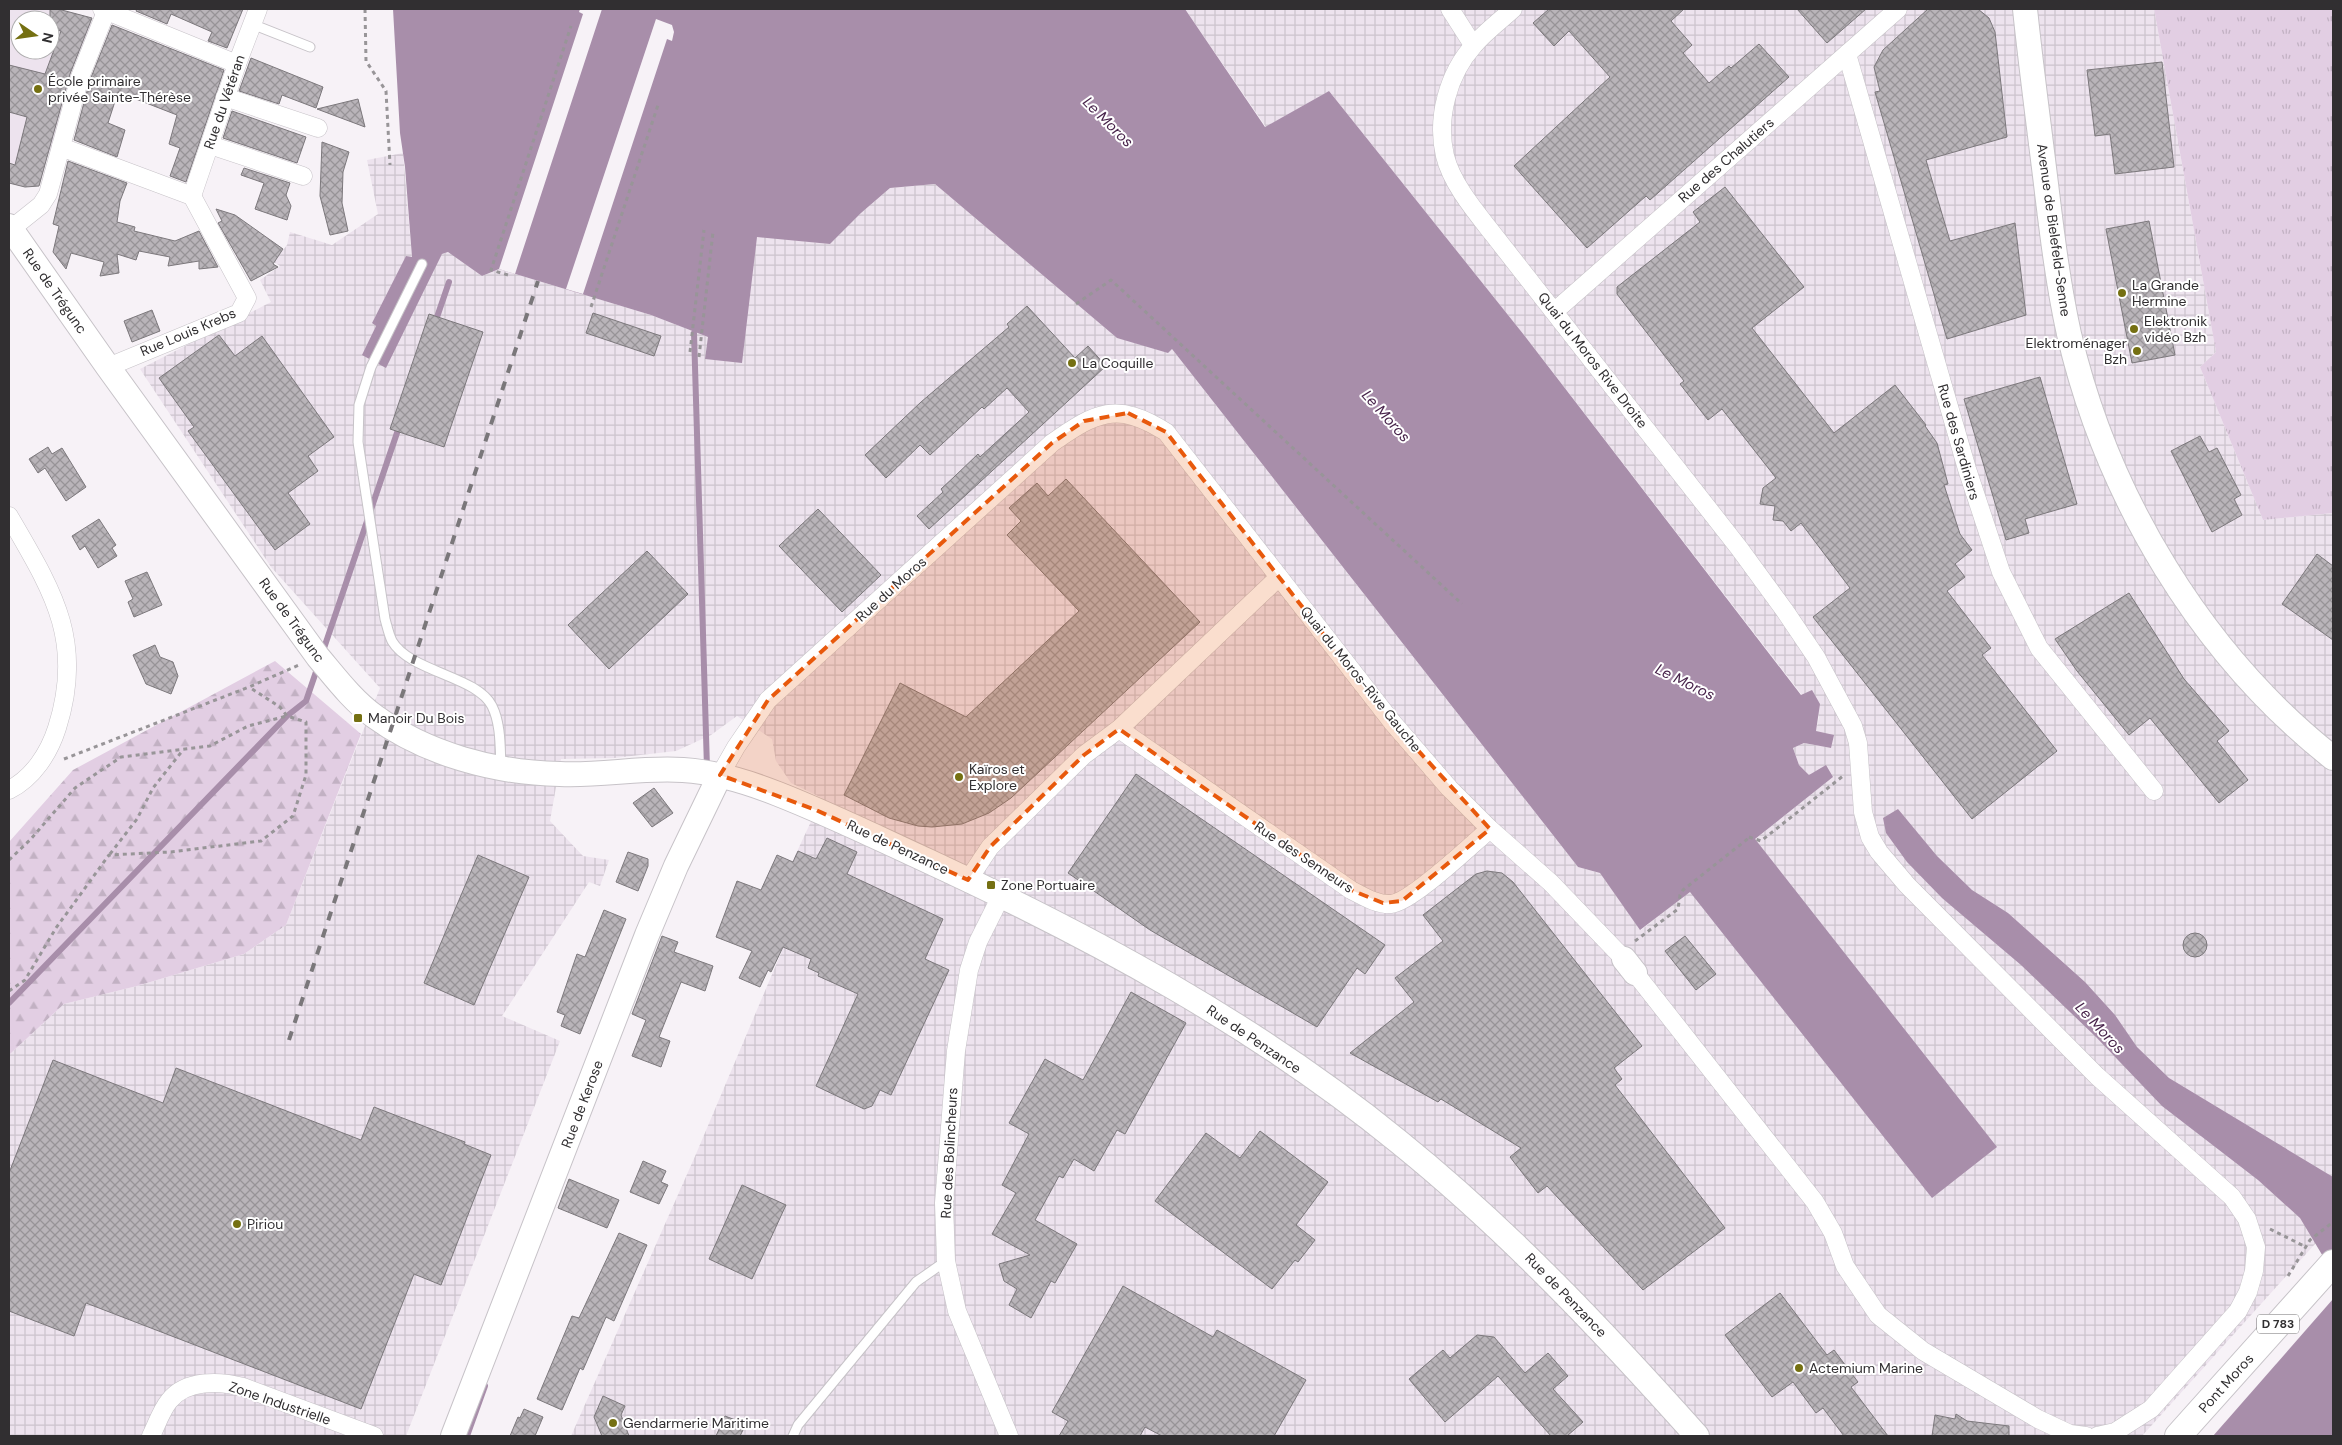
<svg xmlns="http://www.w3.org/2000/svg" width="2342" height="1445" viewBox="0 0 2342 1445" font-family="'DM Sans',sans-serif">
  <defs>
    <pattern id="industrial-grid" width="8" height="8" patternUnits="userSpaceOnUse" patternTransform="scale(1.25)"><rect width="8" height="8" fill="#ede3ee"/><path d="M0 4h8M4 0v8" fill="none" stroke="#ccc3cd"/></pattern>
    <pattern id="grass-tufts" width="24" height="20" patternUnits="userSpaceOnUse" patternTransform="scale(1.25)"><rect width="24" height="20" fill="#e2cee3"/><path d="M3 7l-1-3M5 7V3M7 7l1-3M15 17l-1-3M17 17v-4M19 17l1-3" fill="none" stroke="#c2b1c3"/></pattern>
    <pattern id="forest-firs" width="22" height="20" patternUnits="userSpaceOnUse" patternTransform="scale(1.25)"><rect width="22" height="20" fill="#e2cee3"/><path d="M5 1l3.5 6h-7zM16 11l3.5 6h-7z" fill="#c2b1c3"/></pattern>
    <pattern id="building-cross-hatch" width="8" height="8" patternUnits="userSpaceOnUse" patternTransform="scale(1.25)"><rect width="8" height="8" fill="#b9b4b9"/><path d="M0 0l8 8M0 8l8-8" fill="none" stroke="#979397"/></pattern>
  </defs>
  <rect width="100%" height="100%" fill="#f7f2f7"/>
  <path fill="#ede3ee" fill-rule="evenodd" d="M9 9H58L86 16 91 24 70 75 51 152 28 144 15 165 9 163ZM20 20H50V50H20Z"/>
  <path fill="url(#industrial-grid)" d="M1185 9H2154L2216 352 2200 367 2263 520 2333 513V1224L2142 1436H571L696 1154 784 946 758 935 822 798 791 783 776 761 772 739 737 716 711 735 676 751 614 758 561 759 550 821 583 856 609 860 600 886 589 882 502 1016 560 1041 406 1436H9V1055L64 1004 137 986 244 954 286 925 380 688 271 567 140 369 271 302 260 280 280 266 274 262 287 245 290 232 332 245 378 214 367 160 403 153 412 258 406 257 372 323 376 326 363 355 442 254 449 252 482 276 499 269 651 315 708 337 757 236 830 244 861 213 890 188 935 184 1117 338 1172 349 1578 867 1600 873 1641 930 1833 777 1809 775 1799 765 1793 748 1804 743 1830 748 1816 731 1819 717 1812 691 1802 695 1524 335 1329 91 1266 127Z"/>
  <path fill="url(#grass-tufts)" d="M2154 9H2333V513L2263 520 2200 367 2216 352Z"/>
  <path fill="url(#forest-firs)" d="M275 661 361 734 286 925 244 954 137 986 64 1004 9 1055V842L73 770Z"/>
  <g fill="#a88eaa">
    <path d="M393 9H1185L1265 127 1329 91 1524 335 1801 695 1812 690 1820 704 1816 731 1834 735 1831 748 1804 743 1793 748 1799 765 1809 775 1826 765 1833 777 1755 839 1997 1147 1932 1198 1690 892 1640 930 1600 873 1578 867 1172 349 1168 353 1117 338 935 184 890 188 861 213 830 244 757 237 742 363 705 359 708 337 651 315 499 269 482 276 448 252 442 254 386 368 362 355 376 326 372 323 406 256 412 257 405 167 400 133Z"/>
    <path d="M1898 809 1937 856 1972 890 2008 913 2085 982 2115 1015 2137 1047 2169 1078 2333 1177V1273L2300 1218 2258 1180 2162 1106 2096 1037 2021 965 1942 898 1907 862 1886 833 1883 818Z"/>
    <path d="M2333 1299V1436H2213Z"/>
  </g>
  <g fill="#f7f2f7">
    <path d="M580 9H602L515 274 499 269 583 14 579 12Z"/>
    <path d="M656 19 672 25 674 32 672 41 667 39 583 294 566 289Z"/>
  </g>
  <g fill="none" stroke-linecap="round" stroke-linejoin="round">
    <g stroke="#a88eaa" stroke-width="6">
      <path d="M435 323 449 282"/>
      <path d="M694 333 707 768"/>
      <path d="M322 654 400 424"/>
      <path d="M9 1003 287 716 306 701 318 666"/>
      <path d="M467 1436 485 1386"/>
    </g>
  </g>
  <g fill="url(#building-cross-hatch)" stroke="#7c787c">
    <path d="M50 9H58L92 18 70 74 39 186 25 187 9 183V163L15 165 27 117 9 112V65L45 74 61 31 50 28Z"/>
    <path d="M137 9H243L227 48 208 41 212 32 171 14 167 24 136 11Z"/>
    <path d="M1549 9H1684L1671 21 1692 45 1683 53 1709 83 1729 66 1731 68 1759 44 1789 77 1650 200 1646 196 1587 248 1514 166 1610 77 1569 31 1554 46 1533 23Z"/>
    <path d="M1797 9H1866L1827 43Z"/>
    <path d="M1928 9H1978L1989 18 1995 32 2007 137 1926 160 1950 241 2015 223 2026 315 1947 339 1875 92 1880 91 1874 67 1883 50Z"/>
    <path d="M112 25 224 70 186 182 170 176 180 148 169 144 177 115 118 92 108 123 125 130 117 157 74 140 90 80Z"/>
    <path d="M251 58 323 87 316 108 282 95 279 104 239 91Z"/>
    <path d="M2162 62 2174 167 2115 174 2110 134 2095 136 2087 70Z"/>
    <path d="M358 99 365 127 317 109Z"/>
    <path d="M232 111 306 137 297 163 223 138Z"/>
    <path d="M322 142 349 152 343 172 342 203 348 231 330 235 320 196Z"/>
    <path d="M68 161 127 183 120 201 117 222 135 227 134 231 175 241 199 231 218 267 199 269V261L168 266 170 257 139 251 136 260 117 254 119 273 100 276 104 262 71 253 66 269 53 252 59 226 53 224Z"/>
    <path d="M244 168 290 183 286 195 291 206 287 220 255 209 264 183 241 175Z"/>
    <path d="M1725 187 1804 287 1752 328 1834 433 1895 385 1926 425 1925 426 1937 443 1948 484 1944 485 1960 534 1972 550 1955 564 1965 577 1947 591 1991 648 1982 655 2057 751 1972 819 1813 617 1850 588 1801 523 1791 531 1783 521 1773 520 1775 506 1760 504 1763 488 1776 478 1722 409 1708 420 1680 384 1684 381 1617 294V287L1700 222 1693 212Z"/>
    <path d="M216 209 235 215 283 249 273 264 278 267 251 281 218 223 222 221Z"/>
    <path d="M2149 221 2175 355 2132 363 2106 229Z"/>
    <path d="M1027 306 1075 358 1088 346 1106 366 929 529 917 516 943 492 941 489 955 476 978 454 980 457 1029 412 1007 388 984 409 982 407 930 455 920 445 886 478 865 455 921 402 1009 327 1007 324Z"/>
    <path d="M152 310 160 331 132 342 124 321Z"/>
    <path d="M593 313 661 336 654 356 586 333Z"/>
    <path d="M429 314 483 332 444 447 390 429Z"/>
    <path d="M219 335 235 356 262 336 334 437 308 456 318 471 288 493 310 524 275 550 188 431 194 427 159 378Z"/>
    <path d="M2040 377 2077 504 2025 519 2029 533 2006 540 1964 399Z"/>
    <path d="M2200 436 2209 452 2217 448 2241 495 2234 499 2242 515 2212 532 2171 451Z"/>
    <path d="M48 447 52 454 62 448 86 487 66 501 45 468 38 473 29 459Z"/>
    <path d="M1066 479 1200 622 1011 798 989 813 962 824 932 827 918 826 889 818 844 795 900 683 966 717 1079 611 1007 535 1021 521 1009 508 1037 483 1048 496Z"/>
    <path d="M818 509 881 575 842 612 779 546Z"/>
    <path d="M99 519 116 545 112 548 117 556 98 568 85 546 80 550 72 536Z"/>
    <path d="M647 551 688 594 609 669 568 625Z"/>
    <path d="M2317 554 2333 566V640L2282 604Z"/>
    <path d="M147 572 162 605 134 617 128 602 133 599 125 581Z"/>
    <path d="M2129 593 2184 679 2229 731 2217 741 2248 780 2219 803 2150 718 2129 735 2077 671 2055 639Z"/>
    <path d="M155 645 160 657 173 662 178 676 171 694 146 684 133 655Z"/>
    <path d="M1136 774 1385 945 1365 974 1357 968 1317 1027 1150 930 1068 873Z"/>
    <path d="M654 788 673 813 652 827 633 803Z"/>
    <path d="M827 838 857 852 847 874 943 919 925 959 949 970 891 1095 880 1090 872 1106 864 1109 816 1086 858 994 818 976 819 973 808 968 811 959 783 947 771 972 768 970 760 987 739 978 752 951 716 937 737 881 761 890 777 855 793 862 798 851 816 859Z"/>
    <path d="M628 852 648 859V866L638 891 616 882Z"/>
    <path d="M478 855 529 877 474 1005 424 983Z"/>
    <path d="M1487 871 1502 873 1513 882 1642 1046 1614 1068 1622 1079 1615 1085 1725 1228 1643 1290 1547 1186 1538 1193 1510 1157 1521 1148 1441 1099 1438 1102 1350 1053 1414 1002 1395 978 1443 941 1423 915 1476 874Z"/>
    <path d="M604 910 626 919 580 1034 561 1026 565 1015 557 1012 577 954 585 957Z"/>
    <circle cx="2195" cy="945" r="12"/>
    <path d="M662 936 678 942 674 952 713 966 705 991 681 982 659 1037 670 1041 661 1067 632 1056 646 1020 632 1014Z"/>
    <path d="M1685 936 1716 974 1696 990 1665 951Z"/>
    <path d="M1131 992 1186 1023 1125 1134 1117 1130 1094 1171 1074 1159 1063 1178 1059 1176 1035 1220 1077 1244 1055 1283 1051 1281 1031 1318 1009 1305 1017 1289 1004 1281 999 1264 1030 1255 992 1234 1016 1193 1002 1185 1029 1134 1009 1123 1045 1059 1083 1080Z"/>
    <path d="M53 1060 163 1103 176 1068 361 1140 374 1107 465 1142 464 1144 491 1155 441 1285 414 1274 361 1409 86 1303 74 1336 9 1311V1173Z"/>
    <path d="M1260 1131 1328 1182 1296 1225 1315 1240 1298 1262 1295 1260 1272 1289 1155 1201 1206 1133 1240 1158Z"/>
    <path d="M643 1161 666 1171 661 1182 668 1185 659 1204 630 1192Z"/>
    <path d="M569 1179 619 1200 607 1228 558 1208Z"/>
    <path d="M742 1185 786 1205 752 1279 709 1259Z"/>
    <path d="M619 1233 647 1245 614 1321 606 1317 583 1370 580 1368 562 1410 537 1399 572 1316 579 1318Z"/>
    <path d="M1123 1286 1213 1337 1217 1330 1306 1380 1274 1436H1162L1145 1427 1140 1436H1059L1068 1421 1052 1412Z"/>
    <path d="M1780 1293 1827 1355 1834 1350 1858 1382 1851 1387 1888 1436H1844L1823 1408 1816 1413 1793 1382 1772 1397 1725 1335Z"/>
    <path d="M1477 1335 1494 1337 1525 1373 1548 1353 1568 1376 1553 1389 1583 1422 1567 1436H1551L1498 1376 1445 1422 1409 1379 1443 1350 1450 1358Z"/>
    <path d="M603 1396 625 1406 621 1415 629 1436H602L594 1417Z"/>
    <path d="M524 1409 543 1417 535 1436H510L518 1417 520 1418Z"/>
    <path d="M1956 1414 1967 1421 2009 1426V1436H1932L1935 1415 1955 1419Z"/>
    <path d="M725 1416 746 1424 740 1436H716Z"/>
  </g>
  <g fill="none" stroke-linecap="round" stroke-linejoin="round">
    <defs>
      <g id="lane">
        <path d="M252 24 310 47"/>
        <path d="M422 264 371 367 359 405 358 442 385 619C387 626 389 635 392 641 410 672 477 676 492 706 501 724 500 747 501 767"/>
        <path d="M793 1436 798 1425 916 1282 946 1261"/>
      </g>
      <g id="street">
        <path d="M102 9 237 64"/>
        <path d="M1450 9 1473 45"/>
        <path d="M1513 9C1500 21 1485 32 1474 45 1448 74 1436 118 1445 156 1452 184 1475 211 1493 234L1739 548 1785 611 1816 657 1853 726 1858 743 1863 812 1870 837 1879 852 1907 885 2097 1076 2232 1197 2247 1219 2256 1247 2254 1271 2248 1292 2238 1311 2151 1409 2115 1432 2097 1436"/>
        <path d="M1847 54 1967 469 2001 572 2039 648 2154 791"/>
        <path d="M225 97 318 128"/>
        <path d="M210 145 303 176"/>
        <path d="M61 147 192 196 247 298 239 313 108 367"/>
        <path d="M192 196 237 64 258 9"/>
        <path d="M11 229 41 205 48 194 80 77 107 9"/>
        <path d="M1555 311 1898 9"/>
        <path d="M9 516C52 590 85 640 57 728 49 753 33 778 9 790"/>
        <path d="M1119 729 1351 890C1363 896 1377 905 1391 904 1412 902 1471 845 1490 829"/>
        <path d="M720 775 736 747 768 700 1052 443C1096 412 1117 401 1166 432L1392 722 1449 788 1490 829 1551 883 1624 959"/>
        <path d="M968 880 990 847 1084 755 1119 729 1279 577"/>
        <path d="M1001 896 978 942 969 970 956 1051 944 1203 946 1261 957 1311 1009 1436"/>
        <path d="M1635 973 1815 1202 1833 1233 1845 1266 1878 1315 1923 1351 2038 1419 2070 1434 2086 1436"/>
        <path d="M151 1436C157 1424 161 1411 169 1401 186 1379 220 1381 243 1387L374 1436"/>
      </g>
      <g id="secondary">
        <path d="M2025 9C2031 67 2039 126 2046 184 2052 234 2058 284 2069 334 2107 497 2201 654 2333 758"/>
        <path d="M9 226 108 367 318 657C335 677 352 700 374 716 426 754 495 773 560 774 601 776 642 767 683 770 715 772 748 782 778 794 829 814 878 838 928 861 1094 938 1257 1026 1399 1142 1508 1230 1604 1332 1697 1436"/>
        <path d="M1624 959 1635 973"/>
        <path d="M453 1436 647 935 676 866 720 775"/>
      </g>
      <path id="primary" d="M2178 1436 2333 1263"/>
    </defs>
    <use href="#lane" stroke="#c7c3c8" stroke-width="11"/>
    <use href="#street" stroke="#c7c3c8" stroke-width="19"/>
    <use href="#secondary" stroke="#c7c3c8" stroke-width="26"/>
    <use href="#primary" stroke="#c7c3c8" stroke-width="28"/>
    <g stroke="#989598" stroke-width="3" stroke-dasharray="4 4" stroke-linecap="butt">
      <path d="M365 9 366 61 386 91 390 165"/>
      <path d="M508 275 491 270 571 26"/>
      <path d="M1076 304 1111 280 1462 604"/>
      <path d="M591 307 659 102"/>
      <path d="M690 352 704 230"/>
      <path d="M699 357 713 232"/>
      <path d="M64 759 249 687 299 665"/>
      <path d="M1749 837 1761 841 1843 776"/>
      <path d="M110 854 137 819 153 788 183 750"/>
      <path d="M9 860 30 840 75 788 121 757 210 746 248 726 287 716"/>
      <path d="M1635 941 1678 909 1680 895 1683 890 1750 837"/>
      <path d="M9 991 25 980 56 928 109 855 170 852 261 841 293 816 306 775V722L287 716 280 707 249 687"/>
      <path d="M2270 1229 2306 1247"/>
      <path d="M2288 1276 2310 1240 2333 1222"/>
    </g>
    <use href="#lane" stroke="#fff" stroke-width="9"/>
    <use href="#street" stroke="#fff" stroke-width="18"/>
    <use href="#secondary" stroke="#fff" stroke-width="24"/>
    <use href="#primary" stroke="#fff" stroke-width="26"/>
    <path stroke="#7a777a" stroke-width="4" stroke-dasharray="9 9" stroke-linecap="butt" d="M289 1040 538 281"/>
  </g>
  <path fill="#e8590c" fill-opacity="0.2" stroke="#e8590c" stroke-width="4" stroke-dasharray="10 6" stroke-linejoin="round" d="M1128 413 1166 432 1392 722 1490 829 1402 901 1383 903 1351 890 1119 729 1084 755 990 847 968 880 816 810 720 775 768 700 1052 443 1084 421Z"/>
  <g fill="#757012" stroke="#fff" stroke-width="2">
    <circle cx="38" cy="89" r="5"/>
    <circle cx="2122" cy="293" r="5"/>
    <circle cx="2134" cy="329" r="5"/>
    <circle cx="2137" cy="351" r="5"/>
    <circle cx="1072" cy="363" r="5"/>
    <rect x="353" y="713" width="10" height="10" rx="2.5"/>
    <circle cx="959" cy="777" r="5"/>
    <rect x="986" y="880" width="10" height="10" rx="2.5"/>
    <circle cx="237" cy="1224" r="5"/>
    <circle cx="1799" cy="1368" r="5"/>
    <circle cx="613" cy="1423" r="5"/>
  </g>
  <g text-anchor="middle" stroke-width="4" stroke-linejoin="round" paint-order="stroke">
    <rect fill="#fff" stroke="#6f6d6f" stroke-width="1" x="2257" y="1314.5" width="42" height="19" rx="4"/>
    <g font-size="12" font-weight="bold" fill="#312f31">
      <text x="2278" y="1328">D 783</text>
    </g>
    <g font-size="14" fill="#312f31" stroke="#fff" text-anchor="start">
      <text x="48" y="86">École primaire<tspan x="48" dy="16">privée Sainte-Thérèse</tspan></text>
      <text x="2132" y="290">La Grande<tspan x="2132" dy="16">Hermine</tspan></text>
      <text x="2144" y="326">Elektronik<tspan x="2144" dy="16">vidéo Bzh</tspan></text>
      <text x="2127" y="348" text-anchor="end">Elektroménager<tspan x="2127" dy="16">Bzh</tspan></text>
      <text x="1082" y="368">La Coquille</text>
      <text x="368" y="723">Manoir Du Bois</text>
      <text x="969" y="774">Kaïros et<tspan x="969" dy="16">Explore</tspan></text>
      <text x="1001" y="890">Zone Portuaire</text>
      <text x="247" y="1229">Piriou</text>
      <text x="1809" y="1373">Actemium Marine</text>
      <text x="623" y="1428">Gendarmerie Maritime</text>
    </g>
    <g font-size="14" fill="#312f31" stroke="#fff">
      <text transform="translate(224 102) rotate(-71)" y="5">Rue du Vétéran</text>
      <text transform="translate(1726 160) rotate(-41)" y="5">Rue des Chalutiers</text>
      <text transform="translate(2054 230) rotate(82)" y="5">Avenue de Bielefeld-Senne</text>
      <text transform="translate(55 291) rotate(55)" y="5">Rue de Trégunc</text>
      <text transform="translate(188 332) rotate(-23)" y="5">Rue Louis Krebs</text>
      <text transform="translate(1593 360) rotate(52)" y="5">Quai du Moros Rive Droite</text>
      <text transform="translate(1959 442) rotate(74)" y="5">Rue des Sardiniers</text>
      <text transform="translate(891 589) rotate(-42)" y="5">Rue du Moros</text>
      <text transform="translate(292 620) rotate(54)" y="5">Rue de Trégunc</text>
      <text transform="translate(1361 679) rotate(51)" y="5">Quai du Moros-Rive Gauche</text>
      <text transform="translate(898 847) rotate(25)" y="5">Rue de Penzance</text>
      <text transform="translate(1304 857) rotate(34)" y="5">Rue des Senneurs</text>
      <text transform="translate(1254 1039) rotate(34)" y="5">Rue de Penzance</text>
      <text transform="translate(582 1104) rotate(-69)" y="5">Rue de Kerose</text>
      <text transform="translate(949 1153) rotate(-87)" y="5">Rue des Bolincheurs</text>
      <text transform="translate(1566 1295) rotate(46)" y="5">Rue de Penzance</text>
      <text transform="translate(2226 1383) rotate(-48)" y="5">Pont Moros</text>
      <text transform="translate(280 1403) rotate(19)" y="5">Zone Industrielle</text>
    </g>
    <g font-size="15" font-style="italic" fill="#48244b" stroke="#fff">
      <text transform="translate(1108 122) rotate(45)" y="5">Le Moros</text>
      <text transform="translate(1386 416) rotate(48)" y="5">Le Moros</text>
      <text transform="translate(1685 682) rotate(26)" y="5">Le Moros</text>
      <text transform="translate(2100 1028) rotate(47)" y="5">Le Moros</text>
    </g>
  </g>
  <rect width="2342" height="1445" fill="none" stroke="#312f31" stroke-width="20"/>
  <g transform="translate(35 35) rotate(103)"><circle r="24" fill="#ffffff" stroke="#adacad"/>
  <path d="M0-4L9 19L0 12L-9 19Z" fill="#757012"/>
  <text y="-8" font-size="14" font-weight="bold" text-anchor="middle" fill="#312f31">N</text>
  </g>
</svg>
